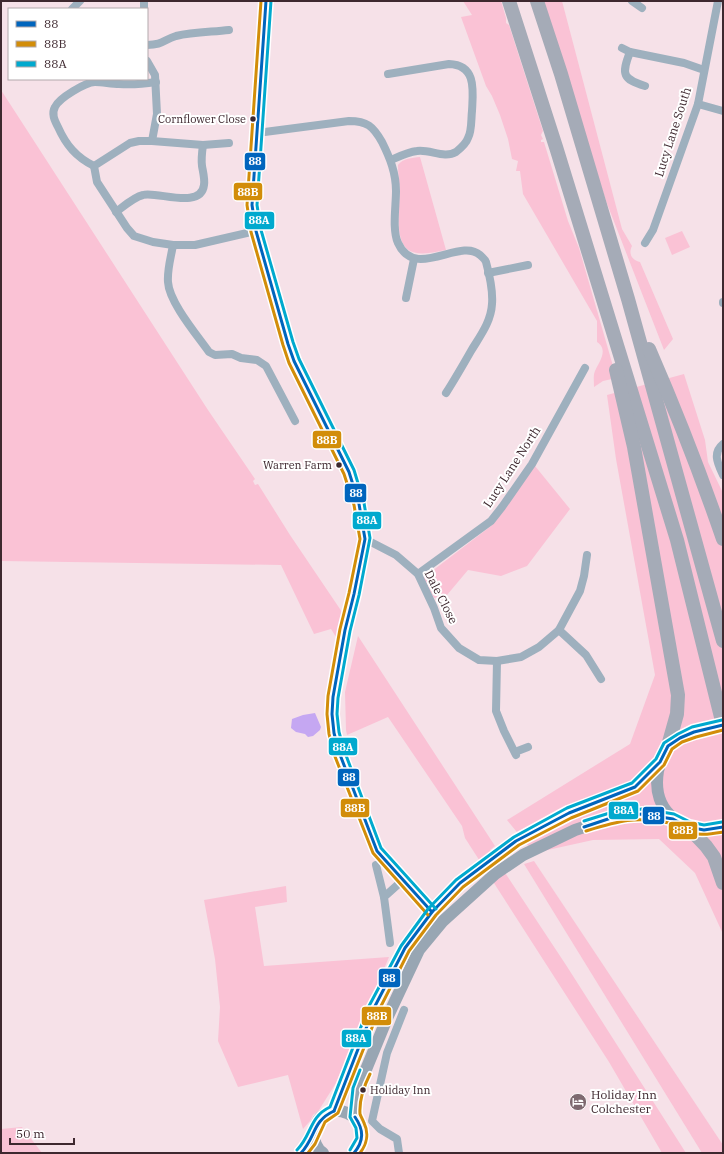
<svg xmlns="http://www.w3.org/2000/svg" width="724" height="1154" viewBox="0 0 724 1154" font-family="'IBM Plex Serif',serif">
  <rect width="100%" height="100%" fill="#f6e1e8"/>
  <g fill="#fac2d5">
    <path d="M463 1H501L506 18V23L509 25 543 131 541 135 543 139 541 140V142H544L568 221 579 248 613 366 609 368 612 379 603 381 594 387C594 382 593 375 595 371 599 362 609 350 597 342V321L523 194 520 171H516L518 161 512 159 508 139 500 115 492 96 486 86 461 17 472 15Z"/>
    <path d="M542 1H562L622 229 632 246C628 254 632 260 640 262L673 339 664 350 606 201Z"/>
    <path d="M1 90 208 410 255 479 253 481 255 485 258 484 290 535 342 612 336 637 331 629 314 634 281 565 1 561Z"/>
    <path d="M420 157 446 250C435 252 420 256 410 251 393 241 400 206 400 189 399 181 398 173 398 165 403 158 412 158 420 157Z"/>
    <path d="M682 231 690 247 672 255 665 238Z"/>
    <path d="M684 374 705 440 708 462 723 493V934L695 873 659 839 593 840 534 853 507 820 630 744 655 675 616 459 607 395Z"/>
    <path d="M535 466 570 509 527 566 501 576 468 570 447 595 434 598 423 578 491 526Z"/>
    <path d="M358 636 495 846 490 850 566 965 686 1153H662L609 1062 465 838 462 826 388 717 347 735 346 730 345 692Z"/>
    <path d="M534 861 723 1145V1153H702L524 864Z"/>
    <path d="M286 886 287 902 255 907 264 966 389 957 336 1083 319 1110 313 1115 310 1121 303 1129 288 1075 238 1087 218 1041 220 1007 215 959 204 900Z"/>
    <path d="M22 1127 42 1153H1V1129Z"/>
  </g>
  <path fill="#c5a7f2" d="M315 713 321 727 320 730 313 736 308 737 305 734 296 732 291 728 292 719 303 715Z"/>
  <g fill="none" stroke-linecap="round" stroke-linejoin="round">
    <g stroke="#9eb0be" stroke-width="8">
      <path d="M144 1V9"/>
      <path d="M632 1 642 8"/>
      <path d="M72 9 80 1"/>
      <path d="M147 45C163 45 163 40 176 36 193 32 212 32 229 30"/>
      <path d="M622 48 630 52"/>
      <path d="M147 61 155 75 157 114 152 141"/>
      <path d="M388 74 449 64C477 65 473 91 472 111 471 119 472 131 468 138 466 144 461 148 456 152 444 159 430 149 417 151 408 152 400 156 391 160"/>
      <path d="M645 86C623 79 621 75 630 52L684 63 704 70"/>
      <path d="M698 104 723 111"/>
      <path d="M257 133 349 121C367 121 373 126 382 142 390 158 396 173 396 191 396 206 392 230 398 243 415 281 460 237 480 255 483 258 485 259 486 262 489 273 493 292 492 304 491 322 480 336 471 351 463 365 455 379 446 393"/>
      <path d="M229 143 203 145 152 141H139L130 143 94 166 97 182 127 228 134 236 153 242 173 245H195L256 231"/>
      <path d="M94 166C76 157 66 145 58 127 55 121 51 114 55 107 59 98 86 82 95 82 103 82 111 84 119 84 132 85 143 84 156 82"/>
      <path d="M116 212C124 206 134 197 143 195 157 191 201 210 204 185 205 179 203 172 202 166 201 159 202 152 203 145"/>
      <path d="M645 243 653 230 698 104 718 1"/>
      <path d="M173 245C171 257 167 270 168 282 169 302 197 335 209 352L215 355 232 354 241 358 257 360 266 366 295 421"/>
      <path d="M488 273 528 265"/>
      <path d="M406 298 414 259"/>
      <path d="M723 303V302"/>
      <path d="M723 444C712 453 718 464 723 475"/>
      <path d="M365 539 396 555 418 574 434 608 441 628 459 648 479 660 497 661 521 657 539 647 559 630 580 591 584 576 587 555"/>
      <path d="M418 574 491 521 502 507 532 464 585 368"/>
      <path d="M559 630 586 655 601 679"/>
      <path d="M497 661 496 711 504 731 516 755"/>
      <path d="M515 752 528 747"/>
      <path d="M376 865 384 897"/>
      <path d="M390 943 384 897 403 880"/>
      <path d="M399 1153 397 1139 380 1129 372 1121 387 1053 404 1010"/>
    </g>
    <path stroke="#9eadba" stroke-width="11" d="M266 1 254 169 252 205 256 231 288 344 294 361 349 472 359 504 365 539 354 594 345 630 333 697 332 714 334 733 339 752 377 851 432 912"/>
    <g stroke="#98a6b3" stroke-width="12">
      <path d="M723 725C705 730 682 732 669 746 663 752 660 763 658 771 651 813 684 836 723 827"/>
      <path d="M334 1111 374 1008 405 948 432 912 460 883 516 841 569 813 635 787 660 762"/>
      <path d="M355 1117 358 1089 388 1016 419 950 443 921 495 874 523 855 575 830 617 816 643 814 673 819"/>
      <path d="M301 1153 314 1136"/>
      <path d="M323 1153C317 1149 314 1141 314 1134 318 1089 386 1117 354 1153"/>
    </g>
    <g stroke="#a5abb7" stroke-width="14">
      <path d="M509 1 556 147 677 540 723 725"/>
      <path d="M537 1 561 74 628 299 723 641"/>
      <path d="M649 349C676 411 701 475 723 539"/>
      <path d="M616 370 634 447 678 695 677 714 668 746"/>
      <path d="M688 827 706 846 714 857 723 883"/>
    </g>
    <defs>
      <g id="bus-1">
        <path d="M266 1 252 205 256 231 288 344 294 361 349 472 359 504 365 539 354 594 345 630 333 697 332 714 334 733 339 752 377 851 432 912"/>
        <path d="M584 827 617 816 643 814 673 819 688 827 704 830 723 827"/>
        <path d="M334 1111 374 1008 405 948 432 912 460 883 516 841 569 813 635 787 660 762 668 746 680 738 694 732 723 725"/>
        <path d="M301 1153C316 1137 312 1121 334 1111"/>
        <path d="M354 1153C364 1141 364 1130 355 1117"/>
      </g>
      <g id="bus-2">
        <path d="M261 1 247 205 251 232 283 345 289 363 344 474 354 505 360 539 349 593 340 629 328 696 327 714 329 734 334 754 373 853 428 915"/>
        <path d="M586 831C619 821 635 816 669 823 675 825 680 829 686 832 698 836 710 834 723 832"/>
        <path d="M308 1153 315 1144 325 1122 338 1113 379 1010 409 951 436 915 463 887 519 845 571 818 638 791 664 765 672 749 682 742 696 737 723 730"/>
        <path d="M360 1153C367 1144 369 1133 364 1123 363 1120 361 1117 360 1114 359 1100 364 1086 370 1074"/>
      </g>
      <g id="bus-3">
        <path d="M271 1 257 205 261 230 293 342 299 359 354 470 364 503 370 538 359 595 350 631 338 698 337 714 339 732 344 750 381 848 436 909"/>
        <path d="M584 821 616 811 643 809 674 814 690 822 704 825 722 822"/>
        <path d="M297 1150C312 1135 309 1117 330 1107L369 1006 401 946 428 909 456 880 514 837 567 808 632 783 656 759 664 743 678 734 692 727 722 720"/>
        <path d="M350 1150 357 1138 356 1128 350 1117 353 1088 360 1070"/>
      </g>
    </defs>
    <use href="#bus-1" stroke="#fff" stroke-width="6"/>
    <use href="#bus-2" stroke="#fff" stroke-width="6"/>
    <use href="#bus-3" stroke="#fff" stroke-width="6"/>
    <use href="#bus-1" stroke="#0065bd" stroke-width="3"/>
    <use href="#bus-2" stroke="#d28d09" stroke-width="3"/>
    <use href="#bus-3" stroke="#00a9ce" stroke-width="3"/>
  </g>
  <defs>
    <symbol id="hotel-disc" viewBox="-11 -11 22 22"><circle r="9.5" fill="#7e6970" stroke="#fff"/><path d="M-6-4.5h1.5V1H6V5H4.5V3h-9V5H-6ZM-4 0a1.8 1.8 0 1 1 3.6 0ZM.5 0V-2.5h3Q6-2.5 6 0Z" fill="#fff"/></symbol>
  </defs>
  <g fill-rule="evenodd">
    <use href="#hotel-disc" x="568" y="1092" width="20" height="20"/>
  </g>
  <g fill="#3e282f" stroke="#fff" stroke-width="1.5">
    <circle cx="253" cy="119" r="3.5"/>
    <circle cx="339" cy="465" r="3.5"/>
    <circle cx="363" cy="1090" r="3.5"/>
  </g>
  <g text-anchor="middle" stroke-width="4" stroke-linejoin="round" paint-order="stroke">
    <g font-size="11" fill="#3e282f" stroke="#fff" text-anchor="end">
      <text x="246" y="123">Cornflower Close</text>
      <text x="332" y="469">Warren Farm</text>
      <text x="370" y="1094" text-anchor="start">Holiday Inn</text>
    </g>
    <g font-size="12" fill="#3e282f" stroke="#fff">
      <text transform="translate(673 132) rotate(-72)" y="4">Lucy Lane South</text>
      <text transform="translate(512 467) rotate(-57)" y="4">Lucy Lane North</text>
      <text transform="translate(441 597) rotate(63)" y="4">Dale Close</text>
    </g>
    <g font-size="12" fill="#3e282f" stroke="#fff" text-anchor="start">
      <text x="591" y="1099">Holiday Inn<tspan x="591" dy="14">Colchester</tspan></text>
    </g>
  </g>
  <g stroke="#fff" stroke-width="1.5">
    <rect x="244" y="152" width="22" height="19" rx="4" fill="#0065bd"/>
    <rect x="233" y="182" width="30" height="19" rx="4" fill="#d28d09"/>
    <rect x="244" y="211" width="31" height="19" rx="4" fill="#00a9ce"/>
    <rect x="312" y="430" width="30" height="19" rx="4" fill="#d28d09"/>
    <rect x="344" y="483" width="23" height="20" rx="4" fill="#0065bd"/>
    <rect x="352" y="511" width="30" height="19" rx="4" fill="#00a9ce"/>
    <rect x="328" y="737" width="30" height="19" rx="4" fill="#00a9ce"/>
    <rect x="337" y="768" width="23" height="19" rx="4" fill="#0065bd"/>
    <rect x="340" y="798" width="30" height="20" rx="4" fill="#d28d09"/>
    <rect x="608" y="801" width="31" height="19" rx="4" fill="#00a9ce"/>
    <rect x="642" y="806" width="23" height="19" rx="4" fill="#0065bd"/>
    <rect x="668" y="821" width="30" height="19" rx="4" fill="#d28d09"/>
    <rect x="378" y="968" width="23" height="20" rx="4" fill="#0065bd"/>
    <rect x="361" y="1006" width="31" height="20" rx="4" fill="#d28d09"/>
    <rect x="341" y="1029" width="31" height="19" rx="4" fill="#00a9ce"/>
  </g>
  <g font-size="11" text-anchor="middle" font-weight="bold" fill="#fff">
    <text x="255" y="165">88</text>
    <text x="248" y="196">88B</text>
    <text x="259" y="224">88A</text>
    <text x="327" y="444">88B</text>
    <text x="356" y="497">88</text>
    <text x="367" y="524">88A</text>
    <text x="343" y="751">88A</text>
    <text x="349" y="781">88</text>
    <text x="355" y="812">88B</text>
    <text x="624" y="814">88A</text>
    <text x="654" y="820">88</text>
    <text x="683" y="834">88B</text>
    <text x="389" y="982">88</text>
    <text x="377" y="1020">88B</text>
    <text x="356" y="1042">88A</text>
  </g>
  <rect width="724" height="1154" fill="none" stroke="#3e282f" stroke-width="4"/>
  <rect x="8" y="8" width="140" height="72" fill="#ffffff" stroke="#b2a9ac"/>
  <rect x="16" y="21" width="20" height="6" fill="#0065bd" stroke="#b2a9ac"/>
  <text x="44" y="28" font-size="12" fill="#3e282f">88</text>
  <rect x="16" y="41" width="20" height="6" fill="#d28d09" stroke="#b2a9ac"/>
  <text x="44" y="48" font-size="12" fill="#3e282f">88B</text>
  <rect x="16" y="61" width="20" height="6" fill="#00a9ce" stroke="#b2a9ac"/>
  <text x="44" y="68" font-size="12" fill="#3e282f">88A</text>
  <path d="M10 1138v6h64v-6" fill="none" stroke="#3e282f" stroke-width="2"/>
  <text x="16" y="1138" font-size="12" fill="#3e282f" stroke="#ffffff" stroke-width="3" paint-order="stroke">50 m</text>
</svg>
